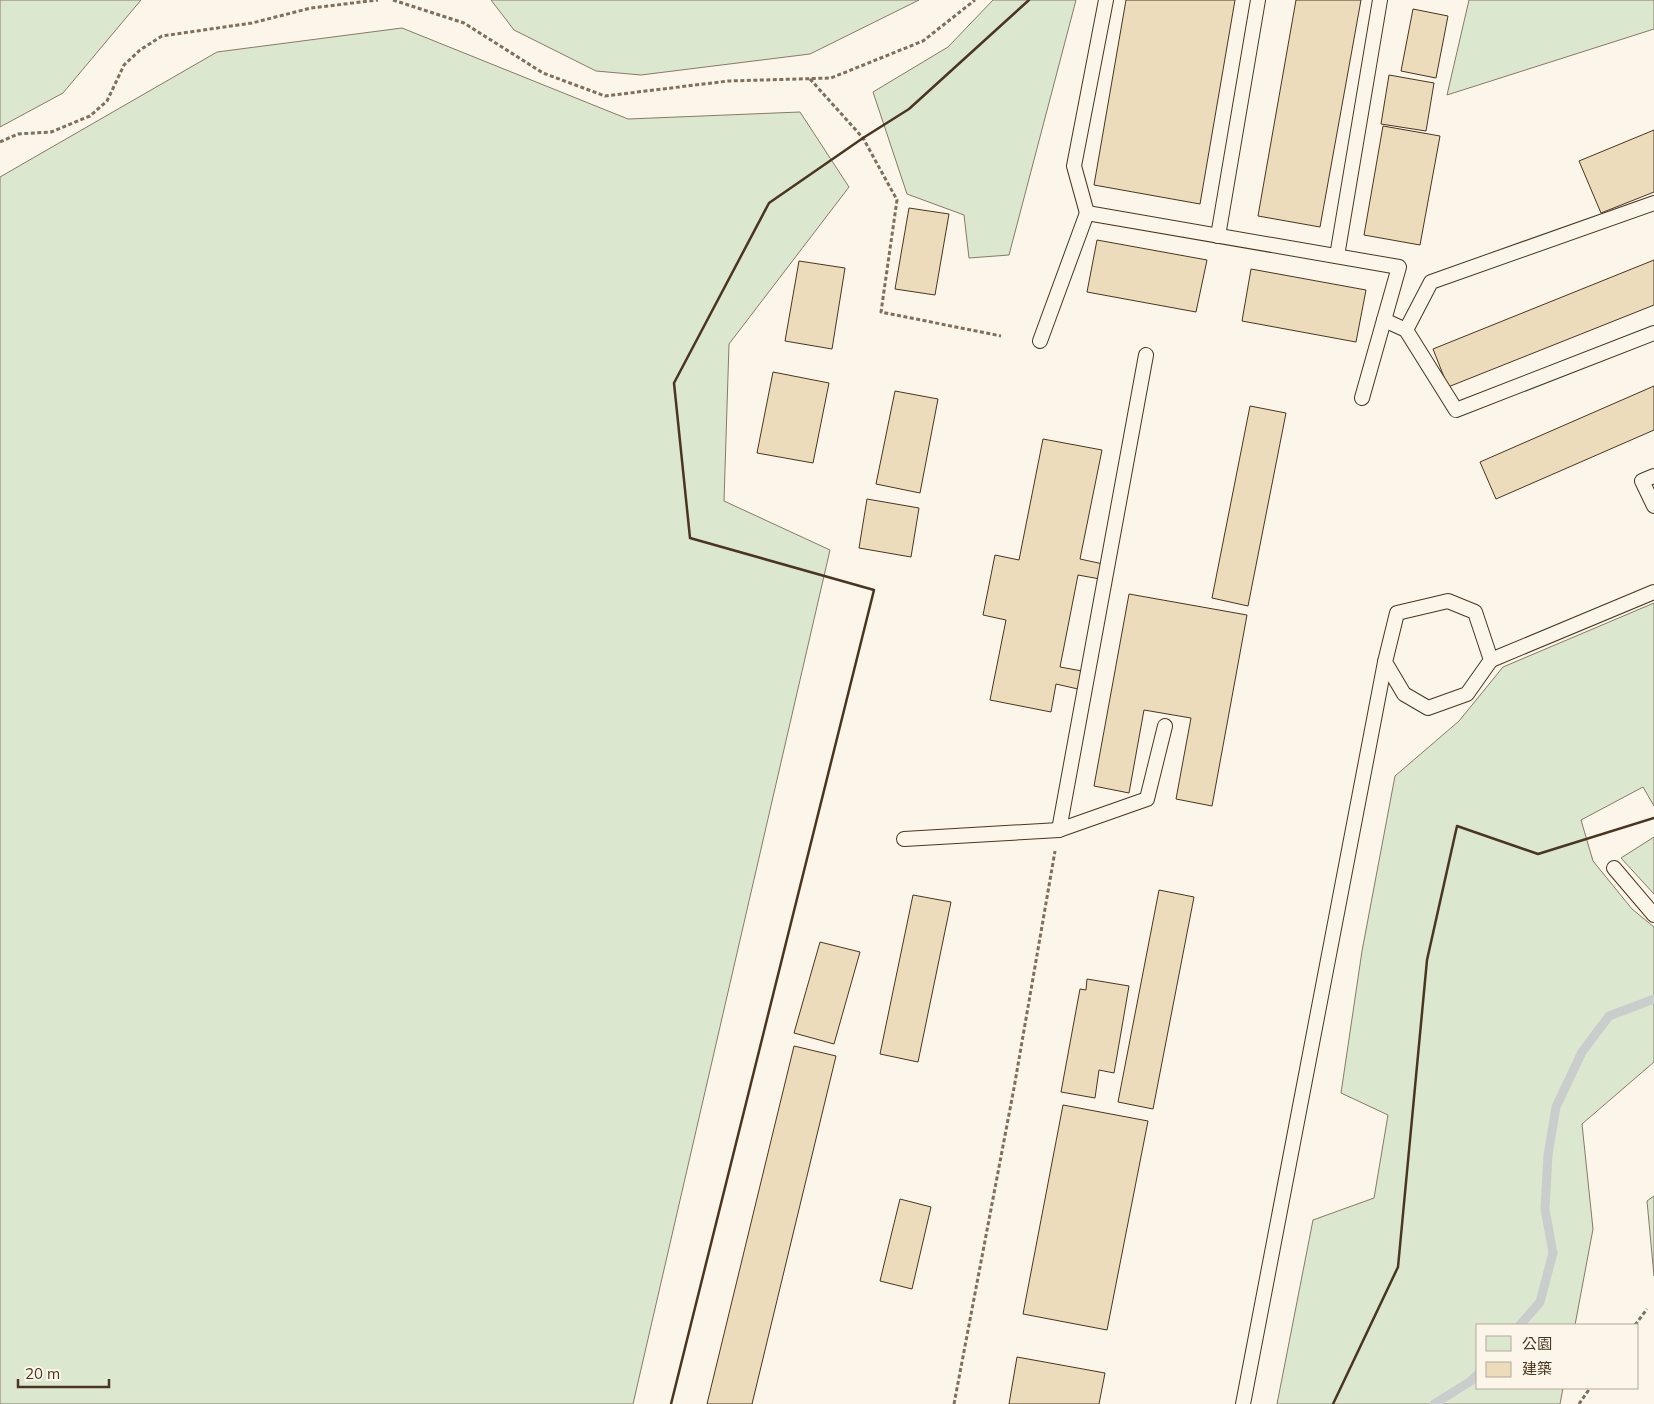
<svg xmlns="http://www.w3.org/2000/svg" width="1654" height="1404" viewBox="0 0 1654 1404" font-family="Mulish,'Noto Sans TC',sans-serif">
  <rect width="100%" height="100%" fill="#fbf6e9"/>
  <g fill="#dce7d0" stroke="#887966">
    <path d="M0 0H141L63 93 0 127Z"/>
    <path d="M491 0H919L810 54 641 75 596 71 514 30Z"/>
    <path d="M993 0H1076L1009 255 969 258 964 215 907 194 873 92 948 47Z"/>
    <path d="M1469 0H1654V29L1447 95Z"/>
    <path d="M402 28 628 119 800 112 849 187 729 344 724 501 830 550 633 1404H0V177L217 52Z"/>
    <path d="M1654 603V806L1643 787 1581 820 1593 861 1632 909 1654 927V1062L1582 1124 1593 1229 1575 1325H1478V1388H1563L1560 1404H1277L1313 1220 1374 1198 1388 1115 1341 1093 1362 951 1395 776 1459 721 1503 667Z"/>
    <path d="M1654 837V894L1621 858Z"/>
    <path d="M1654 1196V1276L1647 1201Z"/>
  </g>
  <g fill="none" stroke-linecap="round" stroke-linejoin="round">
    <g stroke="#c9cecd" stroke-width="9">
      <path d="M1520 1325 1540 1302 1553 1253 1545 1209 1548 1155 1556 1107 1582 1052 1609 1016 1654 999"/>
      <path d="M1434 1404 1471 1381 1478 1374"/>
    </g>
  </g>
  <g fill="#ecdcbc" stroke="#4a3520">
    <path d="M1126 0H1235L1200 204 1094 185Z"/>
    <path d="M1296 0H1361L1320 227 1258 216Z"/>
    <path d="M1413 9 1448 16 1436 78 1401 71Z"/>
    <path d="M1389 75 1434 83 1426 131 1381 124Z"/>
    <path d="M1383 126 1440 136 1420 245 1364 235Z"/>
    <path d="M1654 130V192L1601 213 1579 161Z"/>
    <path d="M909 208 949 214 935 295 895 289Z"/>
    <path d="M1097 240 1207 260 1196 312 1087 292Z"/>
    <path d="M1654 260V305L1448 387 1433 349Z"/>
    <path d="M799 261 845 268 832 349 785 341Z"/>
    <path d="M1251 269 1366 290 1356 342 1242 321Z"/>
    <path d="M773 372 829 383 813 463 757 453Z"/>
    <path d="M1654 386V430L1496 499 1480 462Z"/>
    <path d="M895 391 938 399 920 493 876 484Z"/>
    <path d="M1250 406 1286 413 1248 606 1212 598Z"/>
    <path d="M1043 439 1102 450 1080 559 1103 564 1100 579 1078 575 1060 667 1082 671 1078 689 1056 684 1051 712 990 700 1006 620 983 615 995 555 1019 560Z"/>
    <path d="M867 499 919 508 911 557 859 548Z"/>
    <path d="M1129 594 1247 615 1212 806 1176 799 1191 718 1144 710 1129 793 1094 786Z"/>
    <path d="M1159 890 1194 897 1153 1109 1118 1102Z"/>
    <path d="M913 895 951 902 918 1062 880 1054Z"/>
    <path d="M820 942 860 952 834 1044 794 1033Z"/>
    <path d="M1087 979 1129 986 1114 1073 1099 1070 1095 1098 1061 1092 1080 989 1086 990Z"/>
    <path d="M794 1046 836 1056 752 1404H707Z"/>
    <path d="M1063 1105 1148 1121 1107 1330 1023 1314Z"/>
    <path d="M900 1199 931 1207 912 1289 880 1281Z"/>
    <path d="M1017 1357 1105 1373 1099 1404H1009Z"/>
  </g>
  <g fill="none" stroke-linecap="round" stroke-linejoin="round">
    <defs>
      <g id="service">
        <path d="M1087 213 1074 166 1106 0"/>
        <path d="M1218 236 1258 0"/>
        <path d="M1337 256 1380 0"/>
        <path d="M1384 320 1406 330 1456 410 1654 333"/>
        <path d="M1406 330 1431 282 1654 203"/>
        <path d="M1040 341 1087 213 1399 267 1362 398"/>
        <path d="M1654 476 1642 481 1654 506"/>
        <path d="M1448 601 1475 612 1491 660 1467 694 1428 708 1404 694 1385 662 1397 613Z"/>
        <path d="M1491 660 1654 592"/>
        <path d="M1059 830 1146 355"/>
        <path d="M904 839 1059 830 1147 799 1165 726"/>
        <path d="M1614 868 1654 915"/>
        <path d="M1243 1404 1385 662"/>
      </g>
    </defs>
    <use href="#service" stroke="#4a3520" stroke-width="16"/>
    <g stroke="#7f6f5c" stroke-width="3" stroke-dasharray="4 2.5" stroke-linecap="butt">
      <path d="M393 0 464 23 543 73 605 96 728 81 831 78 923 41 975 0"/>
      <path d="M810 79 863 138 897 200 881 312 1001 336"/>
      <path d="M0 142 18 134 51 132 90 116 107 101 124 65 140 50 162 36 252 23 311 8 378 0"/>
      <path d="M1635 1325 1647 1309"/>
      <path d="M954 1404 1014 1088 1055 851"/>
      <path d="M1579 1404 1590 1388"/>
    </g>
    <use href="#service" stroke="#fbf6e9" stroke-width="14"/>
    <g stroke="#4a3520" stroke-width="2.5">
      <path d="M671 1404 874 590 690 538 674 383 769 203 863 138 909 109 1029 0"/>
      <path d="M1333 1404 1398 1267 1427 960 1457 826 1538 854 1654 818"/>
    </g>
  </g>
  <rect x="1476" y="1324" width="162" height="65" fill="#fbf6e9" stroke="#b4a999"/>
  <rect x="1486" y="1336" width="25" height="15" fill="#dce7d0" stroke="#b4a999"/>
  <text x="1522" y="1349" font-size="15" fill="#4a3520">公園</text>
  <rect x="1486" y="1362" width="25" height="15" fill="#ecdcbc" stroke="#b4a999"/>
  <text x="1522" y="1374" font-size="15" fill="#4a3520">建築</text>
  <path d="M18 1379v8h91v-8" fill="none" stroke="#4a3520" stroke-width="2.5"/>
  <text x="25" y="1379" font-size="15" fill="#4a3520" stroke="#fbf6e9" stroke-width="4" paint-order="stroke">20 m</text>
</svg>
